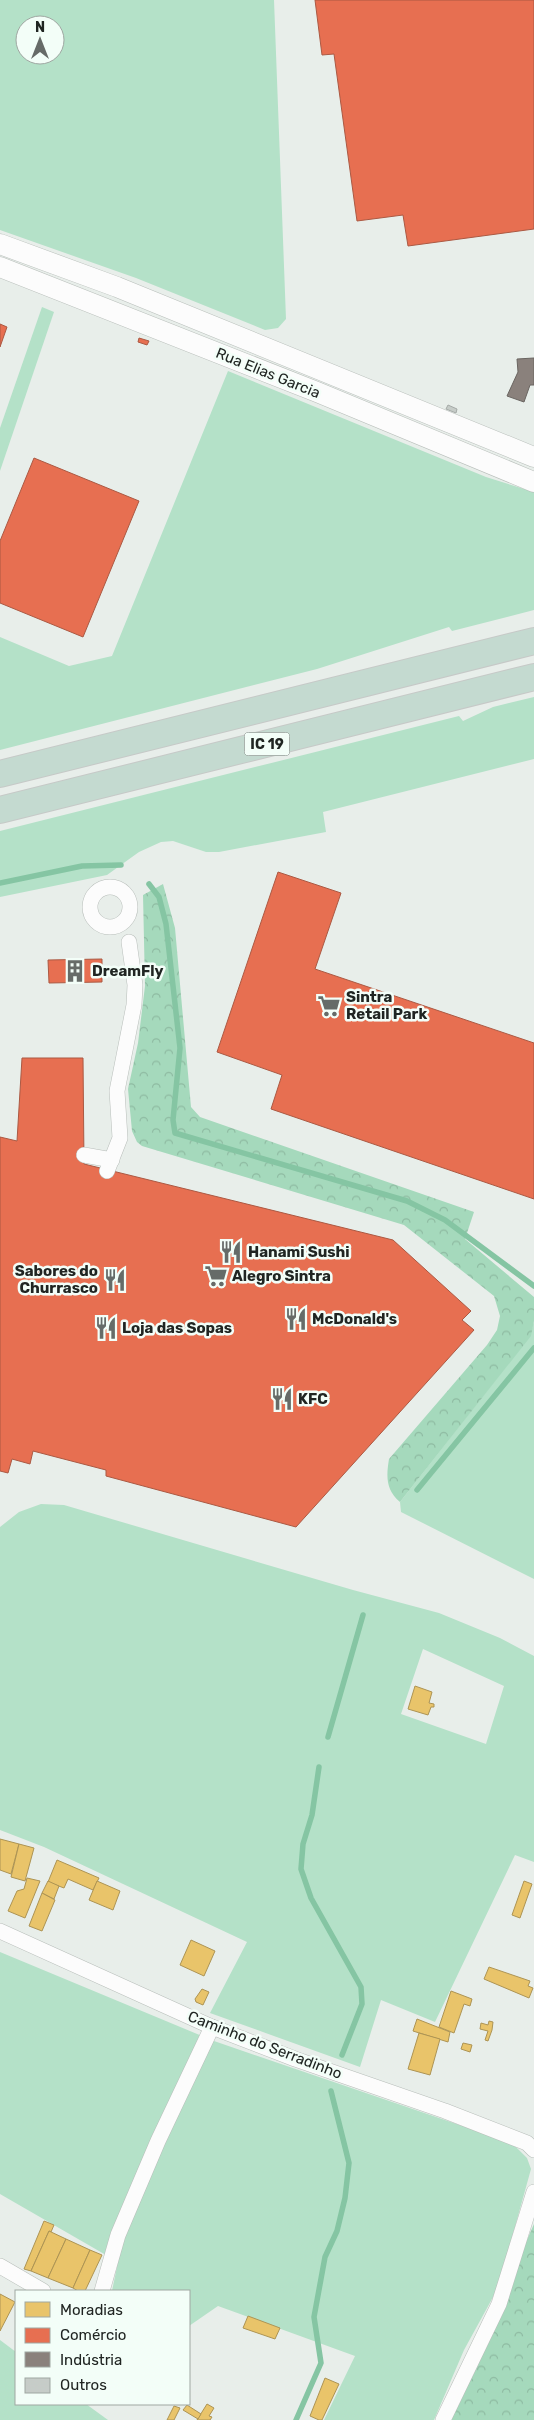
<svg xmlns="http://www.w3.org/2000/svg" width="534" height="2420" viewBox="0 0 534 2420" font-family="Rubik,sans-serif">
  <defs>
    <pattern id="forest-crowns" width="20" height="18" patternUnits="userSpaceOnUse" patternTransform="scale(1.25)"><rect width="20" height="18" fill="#a5d9bc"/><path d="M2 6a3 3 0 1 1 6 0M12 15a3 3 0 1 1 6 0" fill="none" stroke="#8ebaa1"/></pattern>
  </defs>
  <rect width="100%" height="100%" fill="#e8eeea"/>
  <g fill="#b4e1c8" fill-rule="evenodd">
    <path d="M0 0H274L286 319 278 328 265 330 136 278 0 230ZM25 25H55V55H25Z"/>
    <path d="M42 307 54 312 0 471V428Z"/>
    <path d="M228 371 486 477 534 492V610L452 631 449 627 317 669 0 750V637L69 666 112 656Z"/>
    <path d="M534 697V759L323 812 326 832 219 852H206L173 841 161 842 139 852 107 875 0 897V831L459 716 463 721 493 707Z"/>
    <path d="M534 1321V1579L401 1512 400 1502 530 1336Z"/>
    <path d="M41 1504 64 1505 353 1590 439 1613 500 1638 534 1656V1862L515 1855 435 2022 381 2000 360 2067 210 2013 247 1942 44 1847 0 1830V1527L19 1512ZM423 1649 504 1686 486 1744 401 1714Z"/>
    <path d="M0 1952 214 2041 512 2143 527 2158 531 2169 498 2288 464 2350 434 2420H324L355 2356 218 2306 189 2326V2291H112L118 2262 0 2194Z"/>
    <path d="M0 2340 16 2352V2404H86L108 2420H0Z"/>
  </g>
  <g fill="url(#forest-crowns)">
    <path d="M163 884 175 928 191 1107 200 1117 474 1212 465 1239 534 1297V1321L531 1336 400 1502C386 1490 386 1477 389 1459L487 1345 497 1330 500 1316 494 1296 404 1225 142 1146 137 1142 132 1131 128 1089 138 1043 145 986 143 895Z"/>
    <path d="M534 2224V2420H447Z"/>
  </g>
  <g fill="#e9c46a" stroke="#ad9454">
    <path d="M415 1686 432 1692 429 1703 434 1704V1707H431L428 1715 408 1709Z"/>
    <path d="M0 1839 19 1844 11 1874 0 1870Z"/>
    <path d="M19 1844 34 1848 25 1881 11 1877Z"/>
    <path d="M57 1860 99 1878 93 1890 68 1879 64 1888 48 1882Z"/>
    <path d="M27 1878 40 1881 25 1918 8 1911 17 1891 24 1889Z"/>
    <path d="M48 1881 59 1886 54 1899 42 1893Z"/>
    <path d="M97 1881 120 1891 113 1910 89 1900Z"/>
    <path d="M524 1881 532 1884 520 1918 512 1915Z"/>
    <path d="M42 1893 55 1900 42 1931 29 1926Z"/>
    <path d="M191 1940 215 1951 204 1976 180 1965Z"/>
    <path d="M489 1967 530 1981 528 1986 533 1988 529 1998 484 1979Z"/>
    <path d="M202 1989 209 1992 203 2005 196 2002 195 1999Z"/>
    <path d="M451 1991 472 1999 470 2006 464 2004 454 2033 439 2027Z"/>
    <path d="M417 2019 450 2032 448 2042 413 2031Z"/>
    <path d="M489 2021 493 2022 492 2030 488 2041 485 2040 488 2031 480 2029 481 2023 488 2025Z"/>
    <path d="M419 2033 440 2039 430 2075 408 2069Z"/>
    <path d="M463 2043 472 2045 470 2052 461 2049Z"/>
    <path d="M44 2221 54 2225 51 2232 49 2231 31 2271 24 2269Z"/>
    <path d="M49 2231 66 2239 48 2278 31 2271Z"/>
    <path d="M66 2239 90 2250 73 2288 48 2278Z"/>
    <path d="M90 2250 102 2255 85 2291H78L73 2288Z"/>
    <path d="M0 2294 15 2302 0 2331Z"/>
    <path d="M248 2316 280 2328 275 2339 243 2328Z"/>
    <path d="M325 2378 339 2384 322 2420H319L310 2416Z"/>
    <path d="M207 2404 214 2408 209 2416 212 2417 210 2420H197Z"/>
    <path d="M187 2405 201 2414 198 2419 183 2410Z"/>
    <path d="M174 2406 180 2408 174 2420H167Z"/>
  </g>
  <g fill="#e76f51" stroke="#ab5943">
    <path d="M315 0H534V229L408 246 403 215 357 221 334 54 322 55Z"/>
    <path d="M0 324 7 327 0 347Z"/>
    <path d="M139 338 149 341 147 345 138 342Z"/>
    <path d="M34 458 139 501 83 637 0 603V541Z"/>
    <path d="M278 872 341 893 315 969 534 1043V1199L271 1109 282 1075 217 1052Z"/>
    <path d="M102 959V982L49 983 48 960Z"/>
    <path d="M22 1058H83L84 1164 393 1240 471 1311 462 1320 474 1330 296 1527 106 1476V1470L33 1451 30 1464 12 1459 8 1473 0 1471V1137L17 1141Z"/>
  </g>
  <path fill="#8a817c" stroke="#6a6561" d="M534 358V385H530L524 402 507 396 518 372 517 359Z"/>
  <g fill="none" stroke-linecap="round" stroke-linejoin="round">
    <g stroke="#85c5a3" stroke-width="5.5">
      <path d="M0 883 82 866 121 865"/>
      <path d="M149 884 159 897 166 924 180 1048 173 1120 175 1133 407 1201 445 1220 534 1286"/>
      <path d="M417 1490 534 1348"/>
      <path d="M328 1737 363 1615"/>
      <path d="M319 1767 312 1815 303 1844 301 1869 311 1898 361 1987 362 2004 342 2055"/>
      <path d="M296 2420 321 2363 314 2317 325 2257 337 2231 345 2198 349 2163 331 2091"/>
    </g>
  </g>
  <path fill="#c6ccc8" stroke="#a5aaa7" d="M448 405 457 409 456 413 446 409Z"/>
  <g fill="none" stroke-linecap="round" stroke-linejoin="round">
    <defs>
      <g id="street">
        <circle cx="110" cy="907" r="20"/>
        <path d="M84 1155 112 1160"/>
        <path d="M107 1171 120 1138 117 1091 134 1005 135 985 129 942"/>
        <path d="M0 1931 212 2027 295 2059 445 2111 527 2143 534 2150"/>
        <path d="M0 2266 43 2291"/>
        <path d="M102 2291 118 2235 158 2141 212 2027"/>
        <path d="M443 2420 499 2304 534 2192"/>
      </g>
      <g id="secondary">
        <path d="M0 244 117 287 534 457"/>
        <path d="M0 267 317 392 534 482"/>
      </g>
      <g id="highway">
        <path d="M0 774 534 641"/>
        <path d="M0 810 534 677"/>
      </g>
    </defs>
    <use href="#street" stroke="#b8beba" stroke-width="16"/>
    <use href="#secondary" stroke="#b8beba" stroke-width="21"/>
    <use href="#highway" stroke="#c6c9c7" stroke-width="28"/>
    <use href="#street" stroke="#fcfcfc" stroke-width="15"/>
    <use href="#secondary" stroke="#fcfcfc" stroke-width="20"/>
    <use href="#highway" stroke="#c4dad0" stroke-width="26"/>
  </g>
  <defs>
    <symbol id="building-bare" viewBox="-9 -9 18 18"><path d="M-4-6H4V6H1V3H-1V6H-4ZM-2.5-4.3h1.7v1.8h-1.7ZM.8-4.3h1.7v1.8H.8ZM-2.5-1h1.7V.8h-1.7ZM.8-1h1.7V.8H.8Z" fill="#666b68" stroke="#f3fef8" stroke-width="2.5" paint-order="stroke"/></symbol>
    <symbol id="supermarket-bare" viewBox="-9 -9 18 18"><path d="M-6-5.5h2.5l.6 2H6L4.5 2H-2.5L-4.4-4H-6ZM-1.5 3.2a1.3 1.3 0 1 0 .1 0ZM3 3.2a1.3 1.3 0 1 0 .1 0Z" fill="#666b68" stroke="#f3fef8" stroke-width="2.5" paint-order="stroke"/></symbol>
    <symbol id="restaurant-bare" viewBox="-9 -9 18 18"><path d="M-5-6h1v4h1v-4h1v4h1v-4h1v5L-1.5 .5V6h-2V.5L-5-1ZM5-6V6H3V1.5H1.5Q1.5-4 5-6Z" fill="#666b68" stroke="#f3fef8" stroke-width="2.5" paint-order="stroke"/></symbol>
  </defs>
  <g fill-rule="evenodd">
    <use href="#building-bare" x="59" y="955" width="32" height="32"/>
    <use href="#supermarket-bare" x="313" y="990" width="32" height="32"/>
    <use href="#restaurant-bare" x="215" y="1236" width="32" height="32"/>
    <use href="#supermarket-bare" x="200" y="1260" width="32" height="32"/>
    <use href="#restaurant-bare" x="99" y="1264" width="32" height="32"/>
    <use href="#restaurant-bare" x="280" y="1303" width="32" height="32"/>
    <use href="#restaurant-bare" x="90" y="1312" width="32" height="32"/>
    <use href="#restaurant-bare" x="266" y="1383" width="32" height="32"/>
  </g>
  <g text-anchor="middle" stroke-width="5" stroke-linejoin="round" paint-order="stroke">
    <rect fill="#f3fef8" stroke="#5f6662" stroke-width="1" x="244.5" y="732.5" width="45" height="23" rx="4"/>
    <g font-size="14" font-weight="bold" fill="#202522">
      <text x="267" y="749">IC 19</text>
    </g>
    <g font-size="15" fill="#202522" stroke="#f3fef8">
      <text transform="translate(268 373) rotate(22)" y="5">Rua Elias Garcia</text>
      <text transform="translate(265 2045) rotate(21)" y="5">Caminho do Serradinho</text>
    </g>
    <g font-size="15" font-weight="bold" fill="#202522" stroke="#f3fef8" text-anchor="start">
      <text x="92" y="976">DreamFly</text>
      <text x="346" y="1002">Sintra<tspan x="346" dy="17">Retail Park</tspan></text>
      <text x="248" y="1257">Hanami Sushi</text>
      <text x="98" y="1276" text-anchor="end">Sabores do<tspan x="98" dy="17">Churrasco</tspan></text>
      <text x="232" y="1281">Alegro Sintra</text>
      <text x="312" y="1324">McDonald's</text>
      <text x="122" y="1333">Loja das Sopas</text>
      <text x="298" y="1404">KFC</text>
    </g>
  </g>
  <rect x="15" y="2290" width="175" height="115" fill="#f3fef8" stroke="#9fa7a2"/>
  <rect x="25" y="2302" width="25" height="15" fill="#e9c46a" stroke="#9fa7a2"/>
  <text x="60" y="2315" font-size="15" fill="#202522">Moradias</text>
  <rect x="25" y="2328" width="25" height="15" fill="#e76f51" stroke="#9fa7a2"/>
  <text x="60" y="2340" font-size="15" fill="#202522">Comércio</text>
  <rect x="25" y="2352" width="25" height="15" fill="#8a817c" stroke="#9fa7a2"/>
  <text x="60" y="2365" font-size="15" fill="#202522">Indústria</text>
  <rect x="25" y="2378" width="25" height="15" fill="#c6ccc8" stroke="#9fa7a2"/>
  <text x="60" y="2390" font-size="15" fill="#202522">Outros</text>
  <g transform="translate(40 40)"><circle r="24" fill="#f3fef8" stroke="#9fa7a2"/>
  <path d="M0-4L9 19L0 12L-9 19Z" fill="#666b68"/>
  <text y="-8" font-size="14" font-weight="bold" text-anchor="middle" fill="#202522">N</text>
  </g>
</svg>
